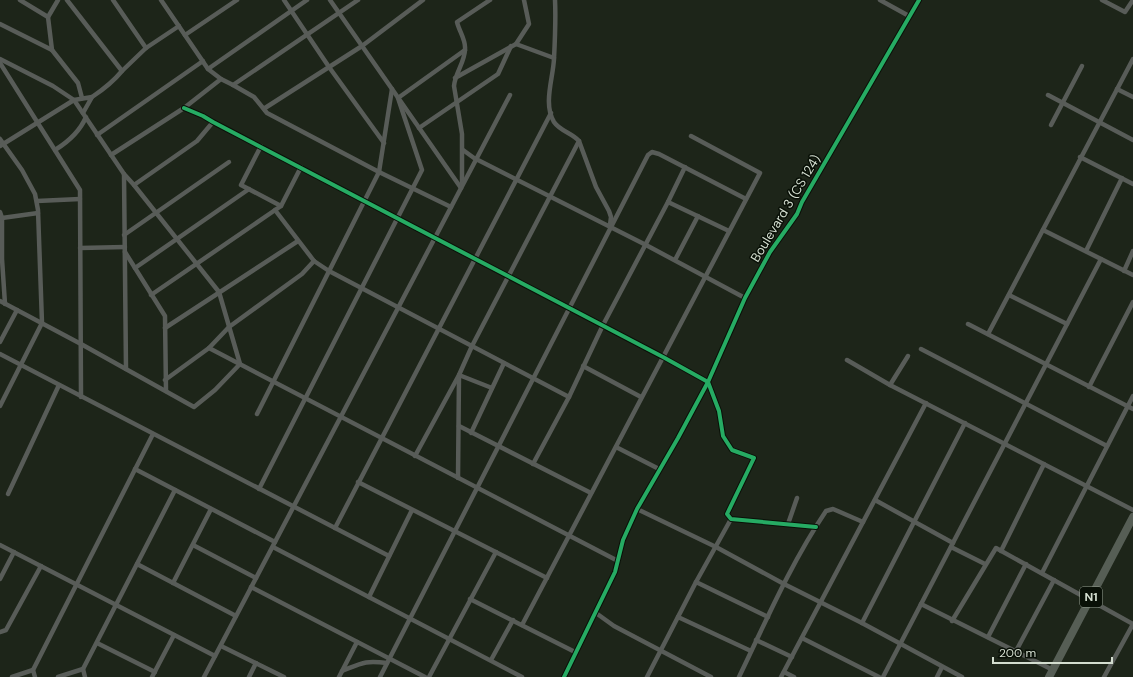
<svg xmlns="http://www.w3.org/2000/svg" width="1133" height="677" viewBox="0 0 1133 677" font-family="'DM Sans',sans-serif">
  <rect width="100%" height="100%" fill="#1d2519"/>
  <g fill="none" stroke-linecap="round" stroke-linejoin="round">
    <g stroke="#585c58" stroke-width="4.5">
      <path d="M20 0 48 17"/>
      <path d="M58 0 48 17 52 50 78 83 82 98"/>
      <path d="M67 0 122 71C113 82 104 89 92 97"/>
      <path d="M113 0 146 48"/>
      <path d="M284 0 329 67 384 143"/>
      <path d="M330 0 461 188"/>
      <path d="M555 0C556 19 555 39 554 59 553 79 543 104 554 122 560 131 572 133 579 141L596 187 609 211 611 217 610 225"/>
      <path d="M880 0 909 16"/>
      <path d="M1102 0 1125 12 1133 0"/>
      <path d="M0 24 52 50"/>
      <path d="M185 35 237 0"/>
      <path d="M516 44 554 58"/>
      <path d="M0 59 53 86 74 100 124 174 134 185 219 292 240 364 215 390 194 407 81 344 0 301"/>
      <path d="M0 63 80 190 81 397"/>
      <path d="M208 69 307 0"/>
      <path d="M122 71 146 48 179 26"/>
      <path d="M455 78 516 44 529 24 524 0"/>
      <path d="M221 79 233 85 358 0"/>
      <path d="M233 85 254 97 267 113 379 172 451 207"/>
      <path d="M1117 89 1133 97"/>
      <path d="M1048 95 1133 140"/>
      <path d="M184 108 203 116 213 122 663 357 708 382 719 411 723 436 732 450 754 458 727 514 731 519 816 527"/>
      <path d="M265 108 362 46 423 0"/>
      <path d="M1051 125 1082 66"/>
      <path d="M419 128 498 74 511 46"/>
      <path d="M97 135 203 61"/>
      <path d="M0 139 22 170 35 194 38 210 42 323 0 406"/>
      <path d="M0 146 74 100 92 97 83 113"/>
      <path d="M261 146 241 185 281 206"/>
      <path d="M55 150C68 142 80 131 86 117"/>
      <path d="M463 150 474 158 646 245 745 298"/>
      <path d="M111 155 184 108 221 79 208 69 161 0"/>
      <path d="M1080 157 1133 184"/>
      <path d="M124 174 126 369"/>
      <path d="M462 183V134L454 86C455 73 465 62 465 49 466 40 459 31 457 22L490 0"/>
      <path d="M134 185 197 141 213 122"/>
      <path d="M37 201 80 199"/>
      <path d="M668 202 729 231"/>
      <path d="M275 210 314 261 329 271 569 397"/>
      <path d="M0 212 2 218V259L5 304"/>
      <path d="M0 217 2 218 38 213"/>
      <path d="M1043 230 1133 275"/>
      <path d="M124 235 229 162"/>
      <path d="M80 248 125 247"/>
      <path d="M1086 251 1122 178"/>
      <path d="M125 252 165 316 166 391"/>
      <path d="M675 260 698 216"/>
      <path d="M135 268 249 189"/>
      <path d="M1124 271 1133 251"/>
      <path d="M151 295 281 206 301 167"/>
      <path d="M1009 295 1067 324"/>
      <path d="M968 324 1133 409"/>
      <path d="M165 328 298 241"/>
      <path d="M988 334 1133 59"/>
      <path d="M0 342 17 310"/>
      <path d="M209 348 618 561"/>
      <path d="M921 349 1107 446"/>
      <path d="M0 354 389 556"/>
      <path d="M847 360 890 385 1133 510"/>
      <path d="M583 366 641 397"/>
      <path d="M165 380 209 348 229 327 302 274 314 261"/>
      <path d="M890 385 908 356"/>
      <path d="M1089 387 1133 302"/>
      <path d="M257 414 379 172 392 89"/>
      <path d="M459 426 591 493"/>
      <path d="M471 433 504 363"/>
      <path d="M616 447 659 469"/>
      <path d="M415 456 459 375 472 346 579 141"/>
      <path d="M533 464 569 397 603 325 668 202 685 167"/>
      <path d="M135 469 275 542"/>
      <path d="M458 478 459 375 492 388"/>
      <path d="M358 482 547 578"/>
      <path d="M259 489 422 170 398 98 465 50"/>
      <path d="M8 494 59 385"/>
      <path d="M875 500 953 543"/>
      <path d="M637 509 716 547 784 584 862 623 962 677"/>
      <path d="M788 524 797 498"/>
      <path d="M335 528 551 113"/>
      <path d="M0 545 215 656"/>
      <path d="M193 545 256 578"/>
      <path d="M273 547 522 677"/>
      <path d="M951 547 985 564"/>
      <path d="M1001 551 1044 464"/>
      <path d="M137 564 236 616"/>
      <path d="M1042 573 1133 396"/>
      <path d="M0 579 14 552"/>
      <path d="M696 582 768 617"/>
      <path d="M173 583 211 509"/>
      <path d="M251 587 425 677"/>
      <path d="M369 597 412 510"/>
      <path d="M470 599 575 652"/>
      <path d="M921 604 1053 670"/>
      <path d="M596 613 614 626 711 677"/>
      <path d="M678 617 751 651"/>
      <path d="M952 621 996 548 1133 624"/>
      <path d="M862 623 965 423"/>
      <path d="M522 625 760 173 691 136"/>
      <path d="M0 632 6 630 41 566"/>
      <path d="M988 637 1026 564"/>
      <path d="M802 638 879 677"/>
      <path d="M756 640 792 657"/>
      <path d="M97 643 155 672"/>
      <path d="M221 646 284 677"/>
      <path d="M1016 651 1054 580"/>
      <path d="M491 660 513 620"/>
      <path d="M342 671C362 663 365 660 387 663"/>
      <path d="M784 672 794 677"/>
      <path d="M12 677 33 670"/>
      <path d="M35 677 33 670 153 434"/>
      <path d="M58 677 83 669"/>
      <path d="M85 677 83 669 175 490"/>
      <path d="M152 677 174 635"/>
      <path d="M204 677 510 95"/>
      <path d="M249 677 256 663"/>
      <path d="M339 677 357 642"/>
      <path d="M380 677 648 155 652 152 659 154 746 199"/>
      <path d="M429 677 496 552"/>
      <path d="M564 677 615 572 623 540 637 509 678 438 708 382 745 298 770 252 797 214 802 202 919 0"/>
      <path d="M647 677 696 582 731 519"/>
      <path d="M739 677C766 621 791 563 826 511L833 509 863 522"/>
      <path d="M781 677 926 403"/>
      <path d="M883 677 1101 259"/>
      <path d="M937 677 942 667"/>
      <path d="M1104 677 1133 624"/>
    </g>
    <path stroke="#565e55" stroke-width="8" d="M1049 677 1133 517"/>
    <defs>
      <g id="cycleway">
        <path d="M184 108 203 116 213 122 663 357 708 382 719 411 723 436 732 450 754 458 727 514 731 519 816 527"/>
        <path d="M564 677 615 572 623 540 637 509 678 438 708 382 745 298 770 252 797 214 802 202 919 0"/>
      </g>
    </defs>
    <use href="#cycleway" stroke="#091007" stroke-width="6"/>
    <use href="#cycleway" stroke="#26ab63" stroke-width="4"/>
  </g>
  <g text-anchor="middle" stroke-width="3" stroke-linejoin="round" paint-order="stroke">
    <rect fill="#091007" stroke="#96a093" stroke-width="1" x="1080" y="587" width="22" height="20" rx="3"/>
    <g font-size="12" font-weight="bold" fill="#d3ddcf">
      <text x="1091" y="601">N1</text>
    </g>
    <g font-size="13" fill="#d3ddcf" stroke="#091007">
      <text transform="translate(785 208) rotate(-59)" y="5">Boulevard 3 (CS 124)</text>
    </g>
  </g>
  <path d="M993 657v6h119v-6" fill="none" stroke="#d3ddcf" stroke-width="2"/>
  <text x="999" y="657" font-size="12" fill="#d3ddcf" stroke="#091007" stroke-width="3" paint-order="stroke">200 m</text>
</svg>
